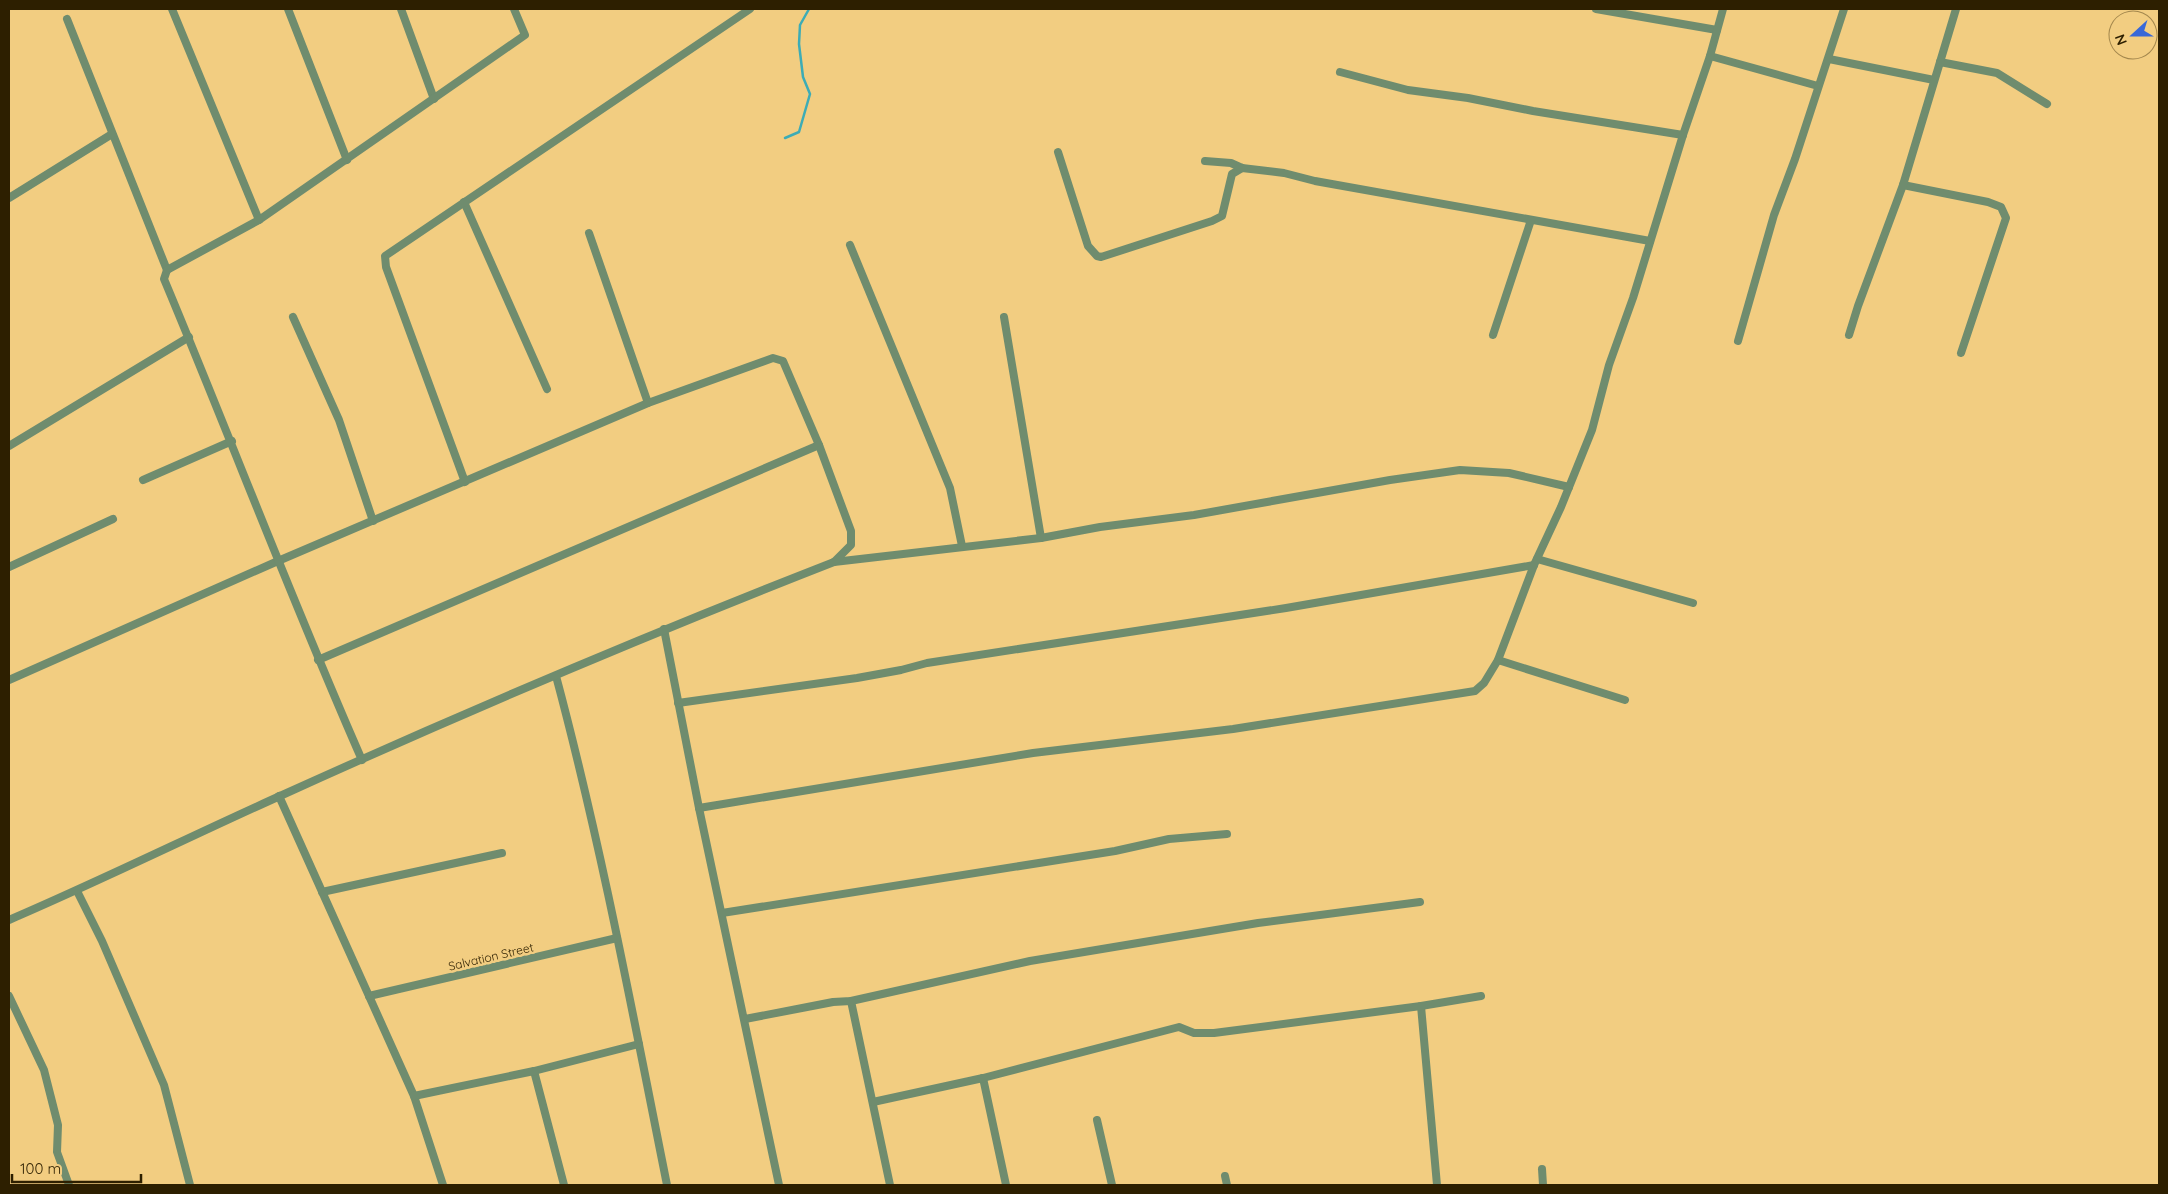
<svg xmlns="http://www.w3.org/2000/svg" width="2168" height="1194" viewBox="0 0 2168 1194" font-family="Quicksand,sans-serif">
  <rect width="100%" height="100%" fill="#f2cd81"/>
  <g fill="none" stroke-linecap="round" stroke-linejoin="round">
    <path stroke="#3dacb6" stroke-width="2.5" d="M785 138 799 132 810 94 803 77 799 44 800 25 809 9"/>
    <g stroke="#6f8c6e" stroke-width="8">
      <path d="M172 9 259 220"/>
      <path d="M288 9 347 160"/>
      <path d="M401 9 434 99"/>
      <path d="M1596 9 1717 30"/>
      <path d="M67 19 167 270"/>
      <path d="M1710 56 1818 86"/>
      <path d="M1829 59 1934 80"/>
      <path d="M1940 62 1997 73 2047 104"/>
      <path d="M1340 72 1408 90 1468 98 1533 111 1683 135"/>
      <path d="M1058 152 1088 246 1097 256 1101 257 1212 221 1222 216 1232 174 1242 168"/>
      <path d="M1205 161 1231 163 1242 168 1284 173 1315 181 1650 241"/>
      <path d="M1903 185 1988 202 2001 207 2006 218 1961 353"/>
      <path d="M9 198 112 134"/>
      <path d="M464 202 547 389"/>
      <path d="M589 233 648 403"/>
      <path d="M850 245 950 488 962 546"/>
      <path d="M293 317 339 420 373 521"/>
      <path d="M1004 317 1041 538"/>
      <path d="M1493 335 1531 220"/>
      <path d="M1849 335 1858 306 1903 185 1956 9"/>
      <path d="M1738 341 1774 215 1795 159 1844 9"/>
      <path d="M9 446 189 337"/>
      <path d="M143 480 232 441"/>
      <path d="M465 482 386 267 385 256 750 9"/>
      <path d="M1537 559 1693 603"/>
      <path d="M834 562 1041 538 1100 527 1194 515 1390 480 1460 470 1509 473 1569 487"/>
      <path d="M9 567 113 519"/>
      <path d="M664 629 699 808 779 1185"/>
      <path d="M1498 660 1625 700"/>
      <path d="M556 676C601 844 633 1015 667 1185"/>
      <path d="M9 680 278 561 648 403 773 358 783 361 819 445"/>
      <path d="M678 703 857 678 901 670 927 663 1286 608 1534 565"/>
      <path d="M362 760C292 601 231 439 164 279L167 270 259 220 525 35 514 9"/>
      <path d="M279 796 414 1096 443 1185"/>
      <path d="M699 808 1033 753 1233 729 1475 691 1484 683 1498 660 1534 565 1561 507 1592 430 1609 365 1633 298 1683 135 1710 56 1723 9"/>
      <path d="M77 891 102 941 164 1085 190 1185"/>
      <path d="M322 892 502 853"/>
      <path d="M722 913 1115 851 1169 839 1227 834"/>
      <path d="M9 920C100 881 189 837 280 796 463 713 647 635 834 562L851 545V531L819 445 318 660"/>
      <path d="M9 996 44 1070 58 1125 57 1152 69 1185"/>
      <path d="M369 996 617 938"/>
      <path d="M851 1001 890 1185"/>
      <path d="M1421 1006 1437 1185"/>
      <path d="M745 1019 833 1002 851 1001 1030 961 1258 923 1420 902"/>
      <path d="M534 1071 564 1185"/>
      <path d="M983 1078 1006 1185"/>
      <path d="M414 1096 534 1071 639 1044"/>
      <path d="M873 1102 983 1078 1179 1027 1194 1033H1214L1421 1006 1481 996"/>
      <path d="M1097 1120 1112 1185"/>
      <path d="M1542 1169 1543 1185"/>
      <path d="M1225 1176 1227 1185"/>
    </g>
  </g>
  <g text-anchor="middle" stroke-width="5" stroke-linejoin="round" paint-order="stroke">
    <g font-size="12" fill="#2d1f00" stroke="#f2cd81">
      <text transform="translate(491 957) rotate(-13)" y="4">Salvation Street</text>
    </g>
  </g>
  <rect width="2168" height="1194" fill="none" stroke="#2d1f00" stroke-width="20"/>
  <g transform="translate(2133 35) rotate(249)"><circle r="24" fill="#f2cd81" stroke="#a3874d"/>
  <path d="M0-4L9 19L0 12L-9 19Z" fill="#3868d8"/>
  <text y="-8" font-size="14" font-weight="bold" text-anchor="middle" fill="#2d1f00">N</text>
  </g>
  <path d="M12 1174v8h129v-8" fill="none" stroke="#2d1f00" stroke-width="2.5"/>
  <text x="20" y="1174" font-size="15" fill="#2d1f00" stroke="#f2cd81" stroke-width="4" paint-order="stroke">100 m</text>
</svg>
